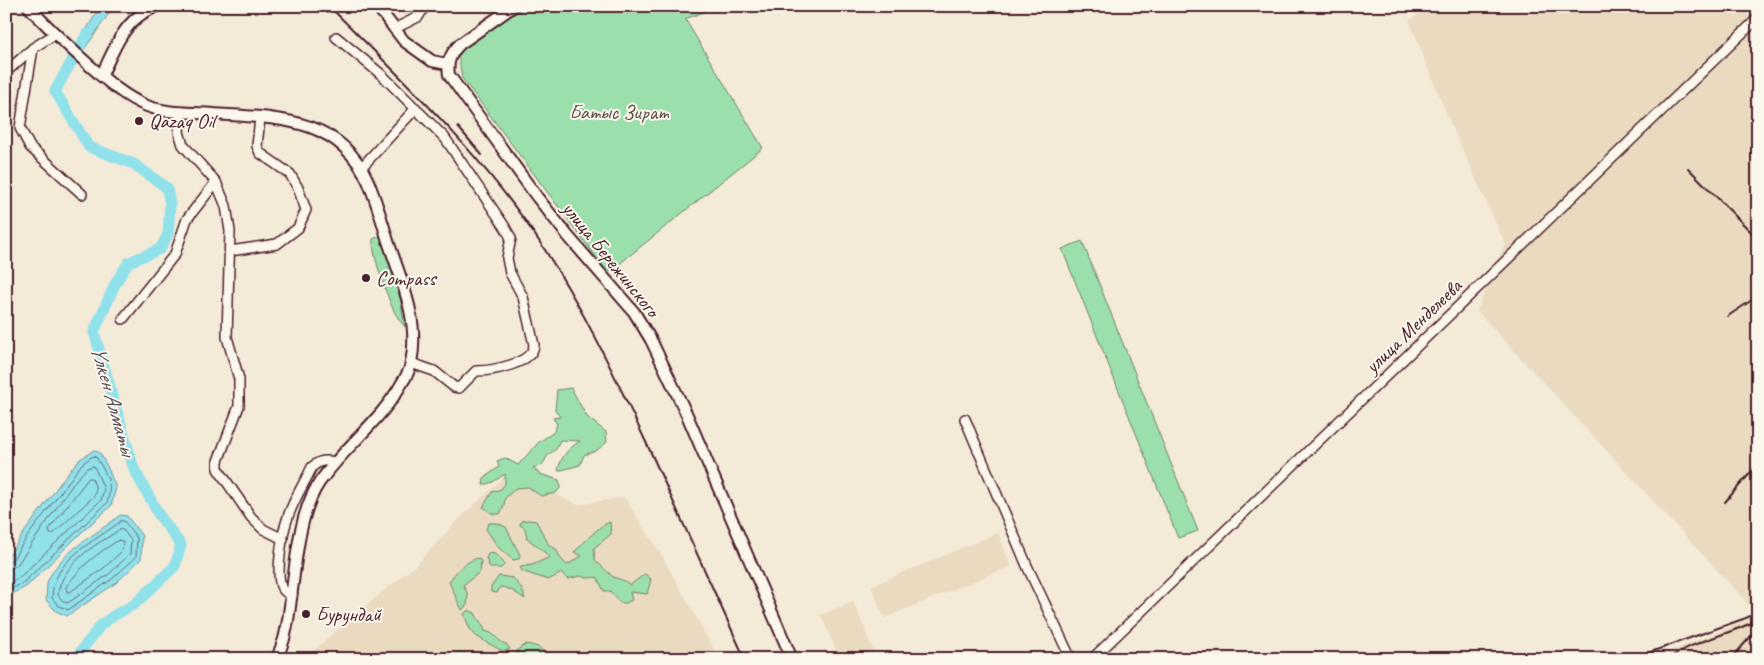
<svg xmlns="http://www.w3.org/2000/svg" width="1764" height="665" viewBox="0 0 1764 665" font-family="Caveat,sans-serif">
  <rect width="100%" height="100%" fill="#f3ead8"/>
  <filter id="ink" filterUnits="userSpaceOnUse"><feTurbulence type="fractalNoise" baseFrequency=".02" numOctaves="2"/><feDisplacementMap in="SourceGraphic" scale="10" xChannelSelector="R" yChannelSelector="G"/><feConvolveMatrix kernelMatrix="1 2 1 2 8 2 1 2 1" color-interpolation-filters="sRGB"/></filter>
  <g filter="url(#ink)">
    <g fill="#e9dac0">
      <path d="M1437 6H1758V614L1477 311 1505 243 1449 120 1409 20Z"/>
      <path d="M510 472 578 505 624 497 661 554 719 659H304L364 607 416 565 460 518Z"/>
      <path d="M998 533 1011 566 884 618 871 586Z"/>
      <path d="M853 601 877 659H840L821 615Z"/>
      <path d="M1758 616V659H1652Z"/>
    </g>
    <g fill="#9be0ac" stroke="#72806c">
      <path d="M524 6H719L685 19 763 148 608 273 462 78 458 53Z"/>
      <path d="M380 236 400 298 405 327C401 322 397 317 394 311 388 299 371 252 373 239Z"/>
      <path d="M1082 241 1198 531 1178 538 1062 249Z"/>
      <path d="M571 388 587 417 606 432 607 442 596 451 584 455 580 465 558 471C561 456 568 449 580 441L560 440 556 449 548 455 542 465 533 468 540 474 559 480 561 487 556 493 541 496 528 487 516 488 505 498 504 505 500 514H493L483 507 492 492 501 489 505 484V474L493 482 483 485 484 478 499 467 497 461 505 458 518 465 539 442 554 432 557 424 553 418 560 417 555 410 557 390Z"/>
      <path d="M528 520 536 521 549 545 556 549 561 559 567 565 582 556 574 552C585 543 597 526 610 522L611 534 594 548 595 560 613 577 625 581 630 585 645 574 651 579 647 594 630 592 632 600 626 603H620L610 591H604L597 577 587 578 580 576 567 579 562 573 548 580 522 571 520 567 532 565 550 557 527 538 525 528 520 525 521 521Z"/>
      <path d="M489 523H497L506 527 520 555 519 559 513 560 498 547 486 529Z"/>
      <path d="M489 553 495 554 505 564 501 568H490L486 558Z"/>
      <path d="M478 558 481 561 480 572 463 585 468 595 467 605 462 610 449 582C455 572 466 561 478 558Z"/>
      <path d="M499 576 513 578 522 589 525 599C516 593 510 588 500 587L497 593 491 592V587Z"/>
      <path d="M468 610 475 613C478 620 483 624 485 631 495 634 493 635 500 641 505 644 507 644 510 649L503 651C494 646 476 639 470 629 468 625 466 619 464 614Z"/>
      <path d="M527 644 538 647 554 659H520L517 657V650Z"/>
      <path d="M461 652 474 659H441L442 657Z"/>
    </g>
    <g fill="#90e1ea" stroke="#74939e">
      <path d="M102 6H114L84 50 77 45 97 12Z"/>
      <path d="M94 450 100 453 108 468 116 488 111 506 84 530 27 586 7 597 6 560 23 534 67 474 79 460Z"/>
      <path d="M120 515 127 516 142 536 141 559 116 583 67 616 56 611 46 600C47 594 46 585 48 580 63 549 95 536 120 515Z"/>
    </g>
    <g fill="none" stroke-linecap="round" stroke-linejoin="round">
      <g stroke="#666d77" stroke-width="1">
        <path d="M89 478H92L96 489 94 496 53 534H50L49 530Z"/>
        <path d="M121 521H124L137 538 136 557 112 579 68 610 59 606 52 598C52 559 95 542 121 521Z"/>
        <path d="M120 529 123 530 131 540 130 554 109 574 68 603 63 601 58 595C59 576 78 557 94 546 102 540 112 536 120 529Z"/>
        <path d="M119 540 123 542 122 551 104 568 70 592H67L66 587C82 565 96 554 119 540Z"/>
        <path d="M6 562 12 560 27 537 82 464 93 456 96 457C107 475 113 483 107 503L24 582 6 592"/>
        <path d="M6 569 12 568 17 565 75 481 87 468 94 466 104 489 101 500 20 577 6 585"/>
      </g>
      <path stroke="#90e1ea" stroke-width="11" d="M75 659 100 626 113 616 135 604 175 566 181 545 159 515 134 469 94 332 116 282 129 262 160 249 168 234 170 205 167 188 134 164 89 147 55 91 87 34"/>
      <defs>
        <g id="minor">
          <path d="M394 29 418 17 425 6"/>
          <path d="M336 37 382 75 445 138 505 227 511 238 507 258 510 273 523 297 534 345C533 364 491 371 476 371L459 388 454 387 434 371 411 363"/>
          <path d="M33 48 20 128 30 147 82 194"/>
          <path d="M6 72 33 48 55 34"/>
          <path d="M181 112 179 132 183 145 216 182 226 206 230 231 227 337 239 379V406L218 461V469L251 517 263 529 283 539"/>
          <path d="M361 168 416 108"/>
          <path d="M230 251 277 244 298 228 306 210 298 188 290 174 260 153 257 146 260 118"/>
          <path d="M123 319 175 254 187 219 216 182"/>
          <path d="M965 419 1028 568 1071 659"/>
          <path d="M292 596C288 594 283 591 281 586 276 573 282 534 287 520 292 502 304 484 312 467 320 460 325 460 336 462"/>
          <path d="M1092 659 1758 18"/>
        </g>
        <g id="major">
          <path d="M28 6C47 27 68 46 89 65 107 81 125 97 147 106 168 114 193 112 214 114 275 118 339 116 368 181 376 200 382 221 388 241 401 280 420 320 411 363 410 370 406 377 402 383 381 421 344 447 319 483 295 519 295 583 287 626L284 639 277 659"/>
          <path d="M377 6 404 41 432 61 447 64"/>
          <path d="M514 6 460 44C450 54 447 62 449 75L537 197 568 236 634 312 651 340 687 415 792 659"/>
          <path d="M101 76C112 55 120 30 139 16 144 12 151 9 157 6"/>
        </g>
      </defs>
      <use href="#minor" stroke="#4a1f2b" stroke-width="12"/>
      <use href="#major" stroke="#4a1f2b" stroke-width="14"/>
      <use href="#minor" stroke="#fbf7ec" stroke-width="9"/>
      <use href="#major" stroke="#fbf7ec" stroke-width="10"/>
      <g stroke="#4a1f2b" stroke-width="2">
        <path d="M329 6C406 83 486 158 545 250 587 315 619 385 652 455 683 523 714 591 745 659"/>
        <path d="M458 127 482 155"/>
        <path d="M1688 168 1758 239"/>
        <path d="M1728 316 1758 296"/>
        <path d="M1725 502 1758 464"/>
        <path d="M1631 659 1746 618 1758 612"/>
        <path d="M1668 659C1695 640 1728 635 1758 620"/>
        <path d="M1731 659 1758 628"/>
      </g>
    </g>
  </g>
  <g fill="#4a1f2b" stroke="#fbf7ec" stroke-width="2">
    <circle cx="139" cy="121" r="5"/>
    <circle cx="366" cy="278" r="5"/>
    <circle cx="306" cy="614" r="5"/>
  </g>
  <g text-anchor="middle" stroke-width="4" stroke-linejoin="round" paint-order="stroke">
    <g font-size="21" fill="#5e4f4b" stroke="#fbf7ec">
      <text x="619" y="119">Батыс Зират</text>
    </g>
    <g font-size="21" fill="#4a1f2b" stroke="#fbf7ec" text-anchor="start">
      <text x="149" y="128">Qazaq Oil</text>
      <text x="376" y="285">Compass</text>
      <text x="316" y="621">Бурундай</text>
    </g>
    <g font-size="21" fill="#4a1f2b" stroke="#fbf7ec">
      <text transform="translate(611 259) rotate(51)" y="7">улица Бережинского</text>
      <text transform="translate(1413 326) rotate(-44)" y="7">улица Менделеева</text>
    </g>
    <g font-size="22" font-style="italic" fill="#5c505b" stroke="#fbf7ec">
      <text transform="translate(114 400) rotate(74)" y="8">Үлкен Алматы</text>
    </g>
  </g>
  <rect width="1764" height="665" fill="none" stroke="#fbf7ec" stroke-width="25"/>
  <rect x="12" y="12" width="1739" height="640" fill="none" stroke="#4a1f2b" stroke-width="2" filter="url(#ink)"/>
</svg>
